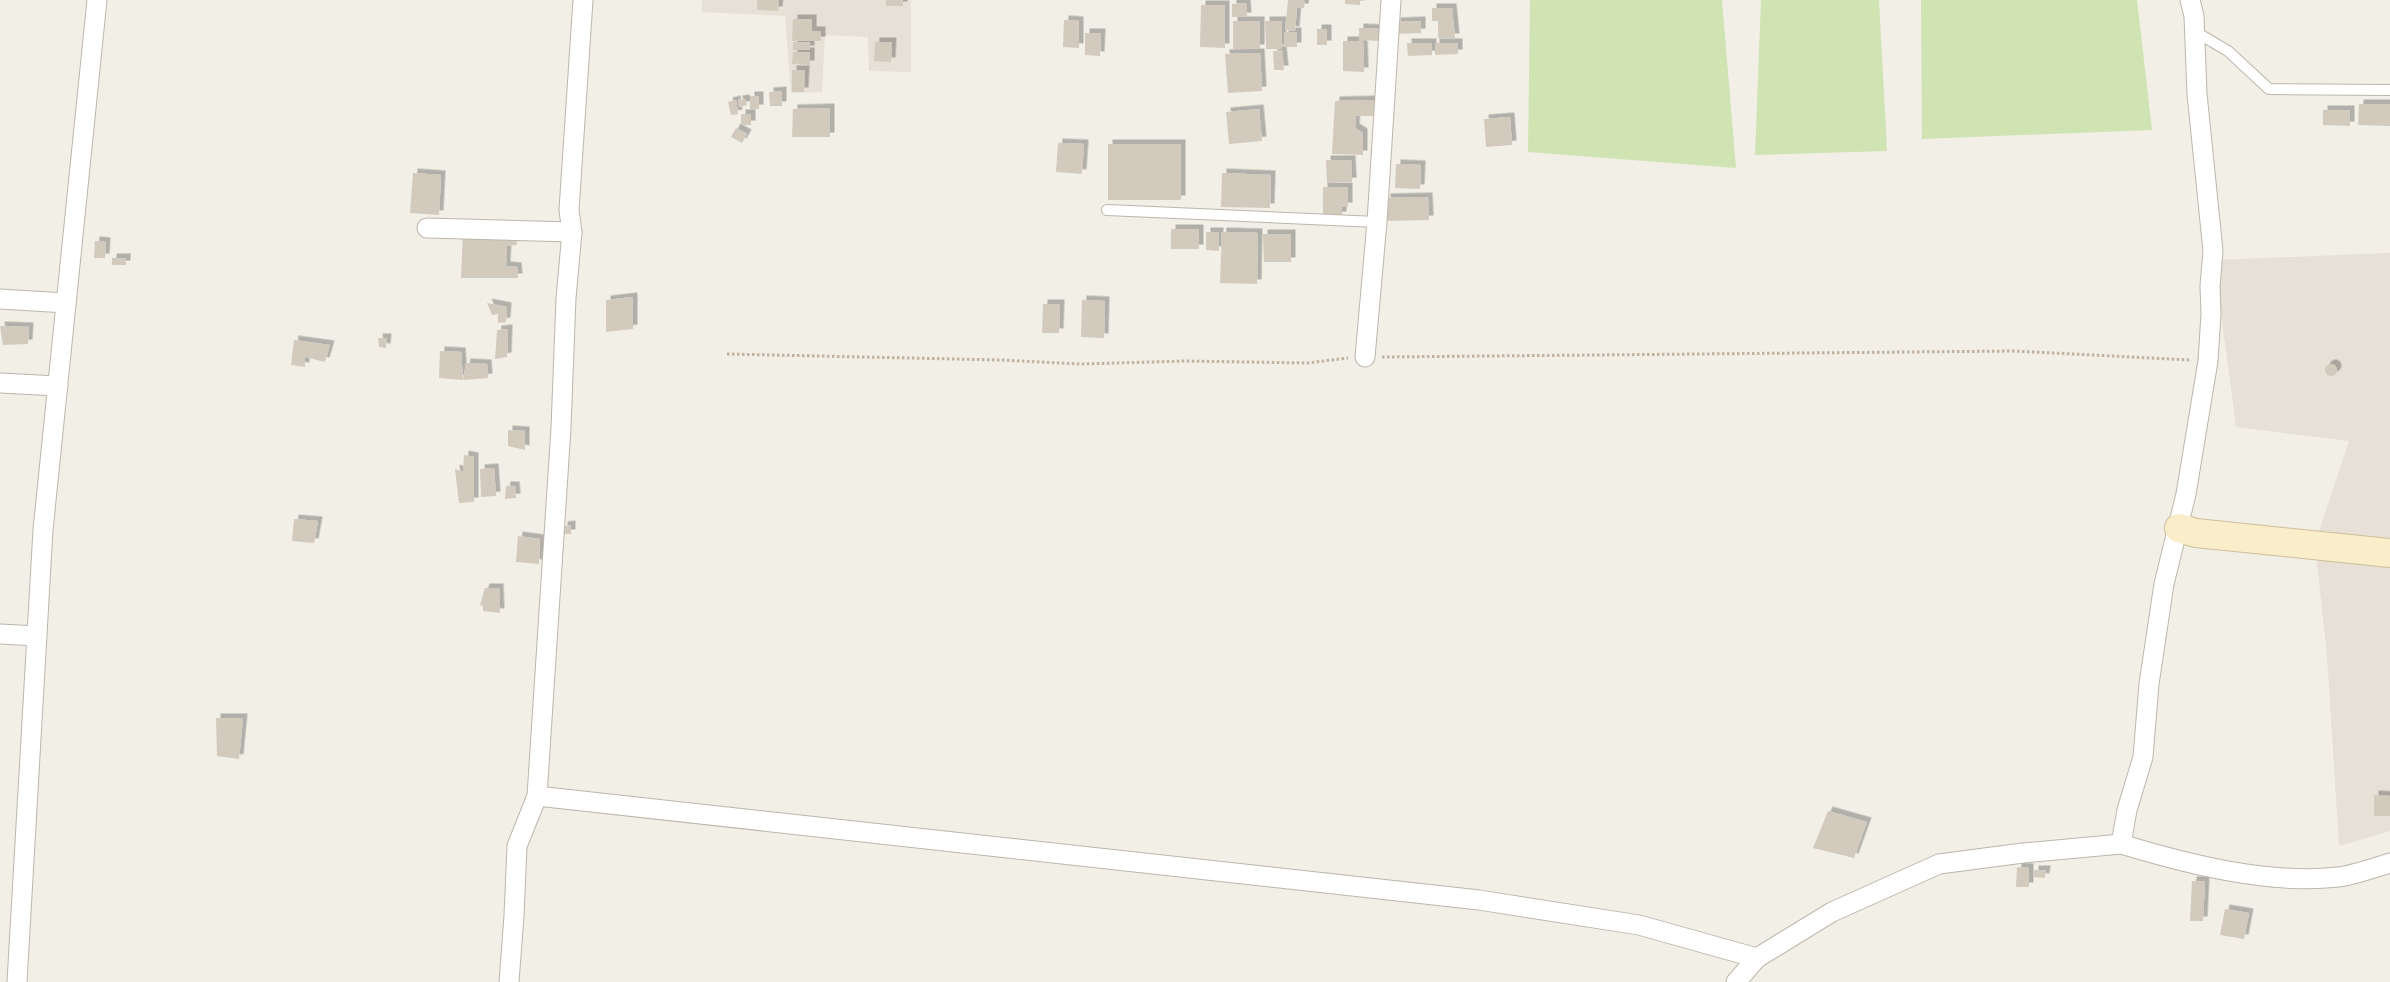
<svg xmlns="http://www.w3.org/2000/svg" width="2390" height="982" viewBox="0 0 2390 982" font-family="Commissioner,sans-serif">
  <defs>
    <filter id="shadow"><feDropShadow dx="4.5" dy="-4.5" stdDeviation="0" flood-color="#0004"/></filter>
  </defs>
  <rect width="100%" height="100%" fill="#f2efe7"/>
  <g fill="#e6e0d6">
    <path d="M702 0H911V72L869 71 868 37 825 35 822 92 791 93 785 16 702 12Z"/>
    <path d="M2390 253V831L2339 846 2327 656 2315 543 2349 441 2236 427 2214 260Z"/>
  </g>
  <g fill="#cfe3b3">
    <path d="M1530 0H1722L1736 168 1528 152Z"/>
    <path d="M1761 0H1879L1887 151 1755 155Z"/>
    <path d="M1921 0H2137L2152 130 1922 139Z"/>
  </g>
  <g fill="#d3cabe" filter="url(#shadow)">
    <path d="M757 0H779L778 11 757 10Z"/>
    <rect x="886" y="0" width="17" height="6"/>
    <path d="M1288 0 1305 1 1304 8H1297L1295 31 1285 30Z"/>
    <path d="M1345 0H1360V5L1345 4Z"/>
    <path d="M1246 3 1247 17H1232V4Z"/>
    <path d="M1201 5H1225V48L1200 47Z"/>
    <path d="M1432 8H1452L1455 38H1438V21H1432Z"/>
    <path d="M793 19H812V31H821V41H792Z"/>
    <path d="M1064 20 1079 21V48L1063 47Z"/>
    <rect x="1233" y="21" width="27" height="28"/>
    <path d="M1265 21H1282V49H1266Z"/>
    <path d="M1421 21V33L1396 34V22Z"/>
    <path d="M1359 28 1380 29 1379 41 1363 40 1364 72 1343 71V41H1359Z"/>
    <rect x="1317" y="29" width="10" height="16"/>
    <rect x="1284" y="32" width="13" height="15"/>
    <path d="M1085 33H1101L1100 56 1085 55Z"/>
    <rect x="793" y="42" width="17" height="8"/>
    <path d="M875 42H892L891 62 874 61Z"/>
    <path d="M1407 43H1432V55L1408 56Z"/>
    <path d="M1435 43H1458V54L1435 55Z"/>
    <path d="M1282 50 1284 70H1274L1273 51Z"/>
    <path d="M793 52H810V65L792 64Z"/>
    <path d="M1246 53H1260L1262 91 1228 93 1225 54Z"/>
    <path d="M792 70H805L804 92H792Z"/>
    <path d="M782 91V106H770L769 92Z"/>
    <rect x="750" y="96" width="9" height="13"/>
    <path d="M745 99 747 105 739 107 738 100Z"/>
    <path d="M736 100 738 114 731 115 728 102Z"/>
    <path d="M1374 100 1375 116H1356L1355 128 1363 133V155L1332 154 1335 101Z"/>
    <path d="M2359 104H2390V126L2358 125Z"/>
    <path d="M830 108V137H792L793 109Z"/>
    <path d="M1259 109 1262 141 1229 144 1226 112Z"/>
    <path d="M2323 110H2350V126L2323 125Z"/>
    <rect x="741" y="114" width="10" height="11"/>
    <path d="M1510 117 1512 145 1486 147 1484 119Z"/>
    <path d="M736 128 747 134 742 143 731 137Z"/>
    <path d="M1058 143 1084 144 1082 174 1056 172Z"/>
    <rect x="1108" y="144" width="73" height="56"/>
    <path d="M1326 160H1351L1352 182 1327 183Z"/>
    <path d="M1396 164 1421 165 1420 189 1395 188Z"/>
    <path d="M413 173 441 175 439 215 410 213Z"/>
    <path d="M1222 173 1271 175 1270 208 1221 207Z"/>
    <path d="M1323 187H1348V207H1342V216L1323 217Z"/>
    <path d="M1428 197 1429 220 1387 221 1386 198Z"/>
    <rect x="1171" y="229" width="28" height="20"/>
    <path d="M463 232 516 235 517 245 507 246 506 266 517 267 518 278H461Z"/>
    <path d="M1206 232H1219V251L1206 250Z"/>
    <path d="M1222 232 1258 233 1257 284 1220 283Z"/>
    <path d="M1263 234H1291V262H1264Z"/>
    <path d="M95 241 106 242 105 258H94Z"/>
    <rect x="112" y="258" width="14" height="7"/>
    <path d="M633 297V329L606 332V300Z"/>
    <path d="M1082 300 1105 301 1104 338 1081 337Z"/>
    <path d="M487 303 507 307 506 322 498 323V314L492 315Z"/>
    <path d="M1043 304H1060L1059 333H1042Z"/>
    <path d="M0 326 29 327 28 344 3 345Z"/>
    <path d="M508 329 507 357 495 359 497 330Z"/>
    <path d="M378 338H387L386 348 379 347Z"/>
    <path d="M294 340 330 345 325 362 305 357V367L291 365Z"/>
    <path d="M440 351 461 352 463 380 466 363 487 364 488 378 463 380 439 378Z"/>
    <circle cx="2331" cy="370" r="6"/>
    <path d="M508 430 525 431V450L508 446Z"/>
    <path d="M464 455 474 457V502L459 503 455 469 463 472Z"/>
    <path d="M494 468 496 496 481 497 480 469Z"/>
    <path d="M506 486H515L516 498 505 499Z"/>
    <path d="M294 519 318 521 314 543 292 541Z"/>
    <path d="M571 525V534H563V526Z"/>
    <path d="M518 536 540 539 539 564 516 562Z"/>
    <path d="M485 588H499L500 613 483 611V606L480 605Z"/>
    <path d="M216 718H243L239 759 217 756Z"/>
    <path d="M2374 795 2390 796V816H2374Z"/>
    <path d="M1828 811 1867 822 1854 858 1813 848Z"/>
    <path d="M2017 867 2029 868V887H2016Z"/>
    <path d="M2034 870H2046L2045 878 2034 877Z"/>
    <path d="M2192 881H2205L2203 921H2190Z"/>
    <path d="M2225 909 2249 913 2244 939 2220 935Z"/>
  </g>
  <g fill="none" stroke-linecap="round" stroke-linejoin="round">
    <defs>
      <g id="lane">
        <path d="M2194 31 2228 51 2269 89 2390 90"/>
        <path d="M1107 210 1377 222"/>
      </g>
      <g id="street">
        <path d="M2190 0 2194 16 2197 94 2213 251 2210 286 2211 314 2208 361 2186 494 2164 584 2149 684 2143 757 2127 810 2121 844C2187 864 2269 885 2338 877 2355 875 2373 868 2390 863"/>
        <path d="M427 228 572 232"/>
        <path d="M0 299 66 303"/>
        <path d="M1365 357 1377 222 1391 0"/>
        <path d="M0 383 58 386"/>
        <path d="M0 634 37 636"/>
        <path d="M537 796 1479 900 1639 925 1757 958"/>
        <path d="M17 982 43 530 97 0"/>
        <path d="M509 982 514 916 517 846 537 796 561 428 566 298 572 232 569 210 583 0"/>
        <path d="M1736 982 1757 958 1832 912 1939 864 2023 853 2121 844"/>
      </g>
      <path id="secondary" d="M2179 528 2196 533 2390 553"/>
    </defs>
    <use href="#lane" stroke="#bdb6ab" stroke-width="12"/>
    <use href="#street" stroke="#bdb6ab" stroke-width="21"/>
    <use href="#secondary" stroke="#cebf9a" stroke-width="30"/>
    <g stroke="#beb19d" stroke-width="3" stroke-dasharray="2.5 2.5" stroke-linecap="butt">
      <path d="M727 354 1000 360 1080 364 1185 361 1307 363 1348 358"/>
      <path d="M1382 357 2014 351 2190 360"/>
    </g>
    <use href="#lane" stroke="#fff" stroke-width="10"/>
    <use href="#street" stroke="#fff" stroke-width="19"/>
    <use href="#secondary" stroke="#faedca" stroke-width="28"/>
  </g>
</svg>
